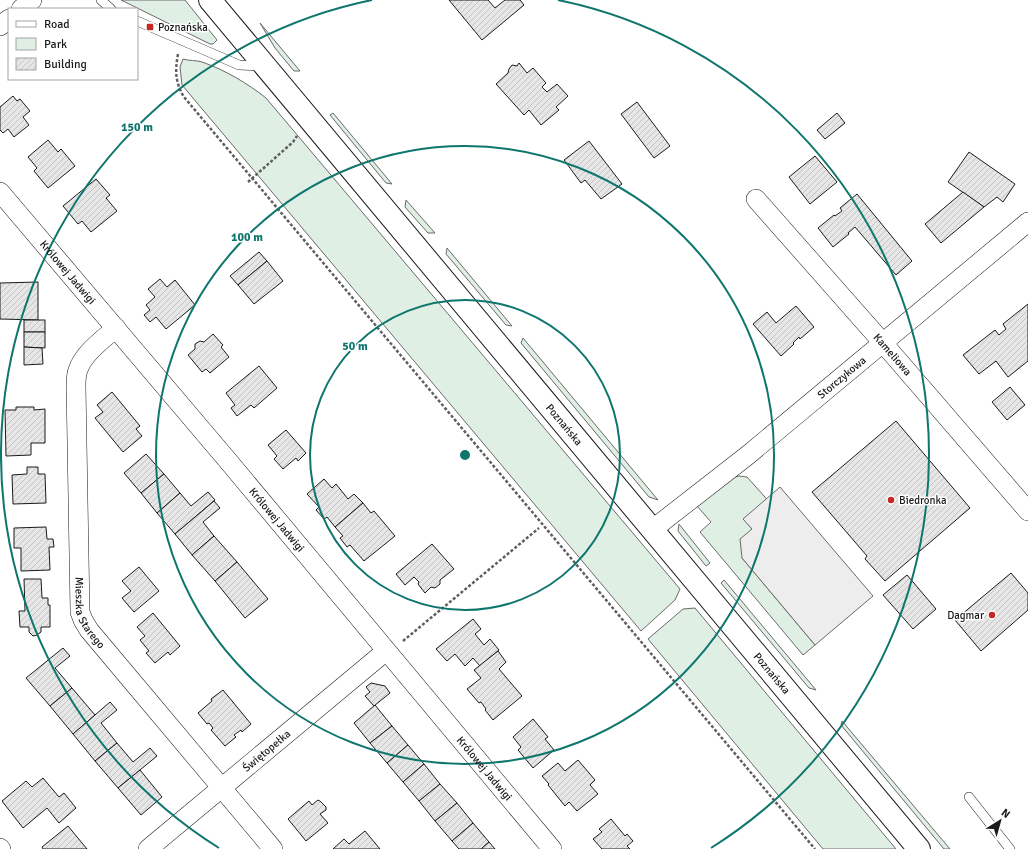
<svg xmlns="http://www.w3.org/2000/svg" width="1028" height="849" viewBox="0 0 1028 849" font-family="Signika,sans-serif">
  <defs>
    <pattern id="building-hatch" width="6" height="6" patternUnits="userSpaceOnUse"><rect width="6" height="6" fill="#e6e6e6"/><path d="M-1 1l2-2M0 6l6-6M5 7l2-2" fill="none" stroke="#c5c5c5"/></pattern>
  </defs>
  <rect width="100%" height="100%" fill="#fff"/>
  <g fill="#e0efe3" stroke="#6a6a6a">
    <path d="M121 0H185L217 40 213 44H210Z"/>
    <path d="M260 23 300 71H294L275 48Z"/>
    <path d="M183 59C189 61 196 60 202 62 225 70 247 83 266 98L680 589 675 600 641 631 182 85 180 67Z"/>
    <path d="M333 113 392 184 386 183 330 115Z"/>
    <path d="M406 200 435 233H428L405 207Z"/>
    <path d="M447 248 512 326 506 325 446 254Z"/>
    <path d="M523 338 658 500 649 497 521 343Z"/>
    <path d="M739 476 747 477 773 506 744 519 752 529 742 558 815 645 803 655 700 532 711 522 697 506 731 478Z"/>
    <path d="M679 524 710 563 706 566 678 531Z"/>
    <path d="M724 580 816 690 809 688 721 583Z"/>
    <path d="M695 608 896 849H823L648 639 683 609Z"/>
    <path d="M842 721 950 849H944L841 725Z"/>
  </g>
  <path fill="#ededed" stroke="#6a6a6a" d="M780 487 873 596 815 645 742 558 740 539 752 529 743 519Z"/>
  <g fill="url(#building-hatch)" stroke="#1a1a1a">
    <path d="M449 0H488L495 8 505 0H520L524 5 482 40Z"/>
    <path d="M519 63 527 73 533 68 546 83 542 87 547 92 557 84 568 96 556 107 559 110 541 125 529 110 524 115 496 84 508 73 509 69 512 65 517 66Z"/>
    <path d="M13 96 17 101 20 99 30 111 23 117 29 125 14 137 8 129 3 133 0 130V107Z"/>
    <path d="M637 102 670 146 654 158 621 114Z"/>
    <path d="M837 113 845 123 825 139 817 130Z"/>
    <path d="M48 140 58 152 61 149 75 166 48 188 34 171 37 168 28 157Z"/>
    <path d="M589 141 622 184 601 199 585 180 581 183 564 160Z"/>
    <path d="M969 152 1015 184 1003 202 997 197 984 207 948 182Z"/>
    <path d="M815 156 837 182 810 204 789 177Z"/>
    <path d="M96 179 110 195 106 198 117 211 91 232 82 221 78 224 63 206Z"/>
    <path d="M963 192 984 207 941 243 925 224Z"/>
    <path d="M857 194 912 261 896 275 855 227 848 233 849 234 833 247 818 228 834 215 835 216 842 211 840 208Z"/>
    <path d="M259 252 267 261 238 285 230 276Z"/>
    <path d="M267 261 283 281 254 304 238 285Z"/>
    <path d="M160 279 167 287 175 280 195 305 166 329 156 317 150 322 144 315 150 310 146 305 155 297 148 289Z"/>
    <path d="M38 282V320L0 319V283Z"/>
    <path d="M1028 304V361L1008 377 996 361 979 374 963 355 995 330 999 335 1006 329 1003 324Z"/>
    <path d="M796 306 814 327 800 339 799 337 793 343 794 344 781 356 753 324 767 312 776 323Z"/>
    <rect x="24" y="320" width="21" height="12"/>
    <path d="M24 332H45V348L24 347Z"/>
    <path d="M213 334 223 345 221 347 229 357 210 373 206 369 202 372 188 355 195 349V344L200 341 204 342Z"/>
    <path d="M24 347 42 348 43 364 24 365Z"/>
    <path d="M259 366 277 388 254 408 251 405 237 416 231 408 235 405 226 393Z"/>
    <path d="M1010 387 1025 405 1007 420 992 402Z"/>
    <path d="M112 392 140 426 136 429 142 436 123 452 95 418 103 412 97 405Z"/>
    <path d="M16 407H34V410L45 409V443H31V455L6 456 5 410H16Z"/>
    <path d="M896 421 970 508 885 581 865 559 867 556 812 492Z"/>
    <path d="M286 430 306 453 298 461 296 458 283 469 274 459 277 456 268 445Z"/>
    <path d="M146 454 164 474 141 493 124 473Z"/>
    <path d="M27 467H38V474H45L46 503 13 504 12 475 27 474Z"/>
    <path d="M164 474 180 493 157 513 141 493Z"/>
    <path d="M324 479 332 488 336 484 348 499 354 494 363 503 335 527 327 517 324 519 316 510 319 507 307 494Z"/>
    <path d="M208 492 215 500 175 534 157 513 180 493 191 506Z"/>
    <path d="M214 501 220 508 203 522 214 536 192 555 175 534Z"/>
    <path d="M363 503 371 513 374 511 395 536 364 561 350 545 347 547 340 538 343 536 335 527Z"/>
    <path d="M46 527 47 539H53L54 547H49L50 570 21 571V548H14V528Z"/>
    <path d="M214 536 237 562 215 581 192 555Z"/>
    <path d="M432 544 454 569 440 580V584L435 588 431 587 425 593 418 584 419 582 414 577 405 585 396 574Z"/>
    <path d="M237 562 268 599 245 618 215 581Z"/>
    <path d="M139 567 159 591 134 612 122 598 131 591 122 581Z"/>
    <path d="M1011 573 1028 593V610L981 651 955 620Z"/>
    <path d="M907 575 936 609 913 629 883 595Z"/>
    <path d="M24 579H41L42 598H48V605H50V627H41V632L37 635 33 636 29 632V627H20L19 611H25Z"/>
    <path d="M153 613 180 646 170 655 168 652 155 663 146 653 149 651 140 640 145 636 137 627Z"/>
    <path d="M473 619 481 629 475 634 484 645 490 639 499 650 480 666 473 658 465 666 455 654 447 661 436 649Z"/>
    <path d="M63 648 70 656 55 668 72 688 50 706 26 678Z"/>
    <path d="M498 651 506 662 499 669 522 696 493 720 485 710 486 709 481 702 479 703 467 689 481 678 474 670Z"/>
    <path d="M371 683 385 686 390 693 374 706 365 696 370 692 366 687Z"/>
    <path d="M72 688 95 715 73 734 50 706Z"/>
    <path d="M223 690 251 724 242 732 241 730 234 735 236 737 225 746 211 730 213 728 209 723 207 724 198 713 212 701 211 699Z"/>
    <path d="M110 702 117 710 101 723 117 743 95 761 73 734Z"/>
    <path d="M375 705 392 726 370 743 354 723Z"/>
    <path d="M533 719 548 737 545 739 554 750 533 768 518 750 521 747 513 737Z"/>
    <path d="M392 726 408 745 387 763 370 743Z"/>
    <path d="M117 743 133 762 150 748 157 756 118 788 95 761Z"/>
    <path d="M408 745 424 764 403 782 387 763Z"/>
    <path d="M578 760 595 780 590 785 598 794 577 811 569 802 565 806 548 785 549 784 542 776 558 763 565 771Z"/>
    <path d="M424 764 440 784 419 801 403 782Z"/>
    <path d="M140 770 162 797 141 815 118 788Z"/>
    <path d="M43 778 59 797 64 793 76 808 59 823 47 808 23 828 2 801 26 781 32 787Z"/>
    <path d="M440 784 457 803 435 821 419 801Z"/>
    <path d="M318 800 320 801 326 807V810L320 814 328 823 306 841 288 819 309 801 312 805Z"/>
    <path d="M457 803 473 823 452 841 435 821Z"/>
    <path d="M611 819 625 836 627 834 633 841 627 846 630 849H602L593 839 602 832 599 829Z"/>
    <path d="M473 823 489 842 481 849H459L452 841Z"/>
    <path d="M68 826 87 849H43L42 847Z"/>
    <path d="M365 831 380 849H333L344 839 349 844Z"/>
    <path d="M489 842 495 849H481Z"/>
  </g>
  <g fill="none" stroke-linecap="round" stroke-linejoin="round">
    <defs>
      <g id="lane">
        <path d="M101 0 111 9"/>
        <path d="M137 21 239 65 262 66"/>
        <path d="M969 797 1010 849"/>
      </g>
      <g id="street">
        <path d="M21 9 32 0"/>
        <path d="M0 26 9 19"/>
        <path id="s1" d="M0 192 229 462 552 849"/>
        <path id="s2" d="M756 199 883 343 1028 511"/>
        <path id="s3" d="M116 328C103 339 83 354 78 370 76 375 76 381 76 386L80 612 83 620 89 630 273 849"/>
        <path id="s4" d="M653 529 748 455 1028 222"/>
        <path d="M0 848 1 849"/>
        <path id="s5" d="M148 849 386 651"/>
      </g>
      <g id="primary">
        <path id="s6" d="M210 0 919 849"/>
      </g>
    </defs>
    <use href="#lane" stroke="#1a1a1a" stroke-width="10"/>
    <use href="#street" stroke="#1a1a1a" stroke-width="20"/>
    <use href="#primary" stroke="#1a1a1a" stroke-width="24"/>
    <g stroke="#5f5f5f" stroke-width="2.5" stroke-dasharray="3 2" stroke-linecap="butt">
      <path d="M178 54C175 71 175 82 184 97L815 849"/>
      <path d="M248 182 293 142 297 136"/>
      <path d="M403 641 539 528"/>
    </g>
    <use href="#lane" stroke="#fff" stroke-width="9"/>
    <use href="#street" stroke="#fff" stroke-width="19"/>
    <use href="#primary" stroke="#fff" stroke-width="22"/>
  </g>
  <g fill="none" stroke="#0f766e" stroke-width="2">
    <circle cx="465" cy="455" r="155"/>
    <circle cx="465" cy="455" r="309"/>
    <path d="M219 848A464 464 0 0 1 372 0M558 0A464 464 0 0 1 711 848"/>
  </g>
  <g fill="#c62828" stroke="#fff" stroke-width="1.5">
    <rect x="146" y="23" width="8" height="8" rx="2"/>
    <circle cx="891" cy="500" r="4"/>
    <circle cx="992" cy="615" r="4"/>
  </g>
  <g text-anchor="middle" stroke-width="3" stroke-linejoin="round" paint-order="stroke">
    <g font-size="11" fill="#1a1a1a" stroke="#fff" text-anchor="start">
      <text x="158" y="31">Poznańska</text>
      <text x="899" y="504">Biedronka</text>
      <text x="984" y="619" text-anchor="end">Dagmar</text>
    </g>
    <g font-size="11" fill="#1a1a1a" stroke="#fff">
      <text dy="4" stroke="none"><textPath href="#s1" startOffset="105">Królowej Jadwigi</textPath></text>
      <text dy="4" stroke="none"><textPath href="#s2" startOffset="207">Kameliowa</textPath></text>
      <text dy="4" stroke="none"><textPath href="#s4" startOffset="242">Storczykowa</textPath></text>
      <text dy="4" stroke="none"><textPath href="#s6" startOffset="553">Poznańska</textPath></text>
      <text dy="4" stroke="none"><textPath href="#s1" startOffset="429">Królowej Jadwigi</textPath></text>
      <text dy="4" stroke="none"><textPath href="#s3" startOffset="303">Mieszka Starego</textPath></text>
      <text dy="4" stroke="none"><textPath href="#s6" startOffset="877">Poznańska</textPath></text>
      <text dy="4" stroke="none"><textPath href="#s5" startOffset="154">Świętopełka</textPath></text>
      <text dy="4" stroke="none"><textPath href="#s1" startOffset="753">Królowej Jadwigi</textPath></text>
    </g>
  </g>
  <circle cx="465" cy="455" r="6" fill="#0f766e" stroke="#fff" stroke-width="2"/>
  <g font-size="12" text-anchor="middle" font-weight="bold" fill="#0f766e" stroke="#fff" stroke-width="3" stroke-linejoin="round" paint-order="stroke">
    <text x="137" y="131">150 m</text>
    <text x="247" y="241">100 m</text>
    <text x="355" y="350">50 m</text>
  </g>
  <rect x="8" y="8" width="130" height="72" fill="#ffffff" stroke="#a3a3a3"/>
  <rect x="16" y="21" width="20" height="6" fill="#ffffff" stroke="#a3a3a3"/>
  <text x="44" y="28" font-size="12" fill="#1a1a1a">Road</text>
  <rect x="16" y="38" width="20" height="12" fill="#e0efe3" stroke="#a3a3a3"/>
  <text x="44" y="48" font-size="12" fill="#1a1a1a">Park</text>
  <rect x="16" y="58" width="20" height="12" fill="url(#building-hatch)" stroke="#a3a3a3"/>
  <text x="44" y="68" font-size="12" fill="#1a1a1a">Building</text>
  <g transform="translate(1000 821) rotate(37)" stroke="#ffffff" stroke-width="3" paint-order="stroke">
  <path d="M0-3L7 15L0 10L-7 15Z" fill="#1a1a1a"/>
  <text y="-6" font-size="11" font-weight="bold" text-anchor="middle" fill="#1a1a1a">N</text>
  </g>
</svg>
